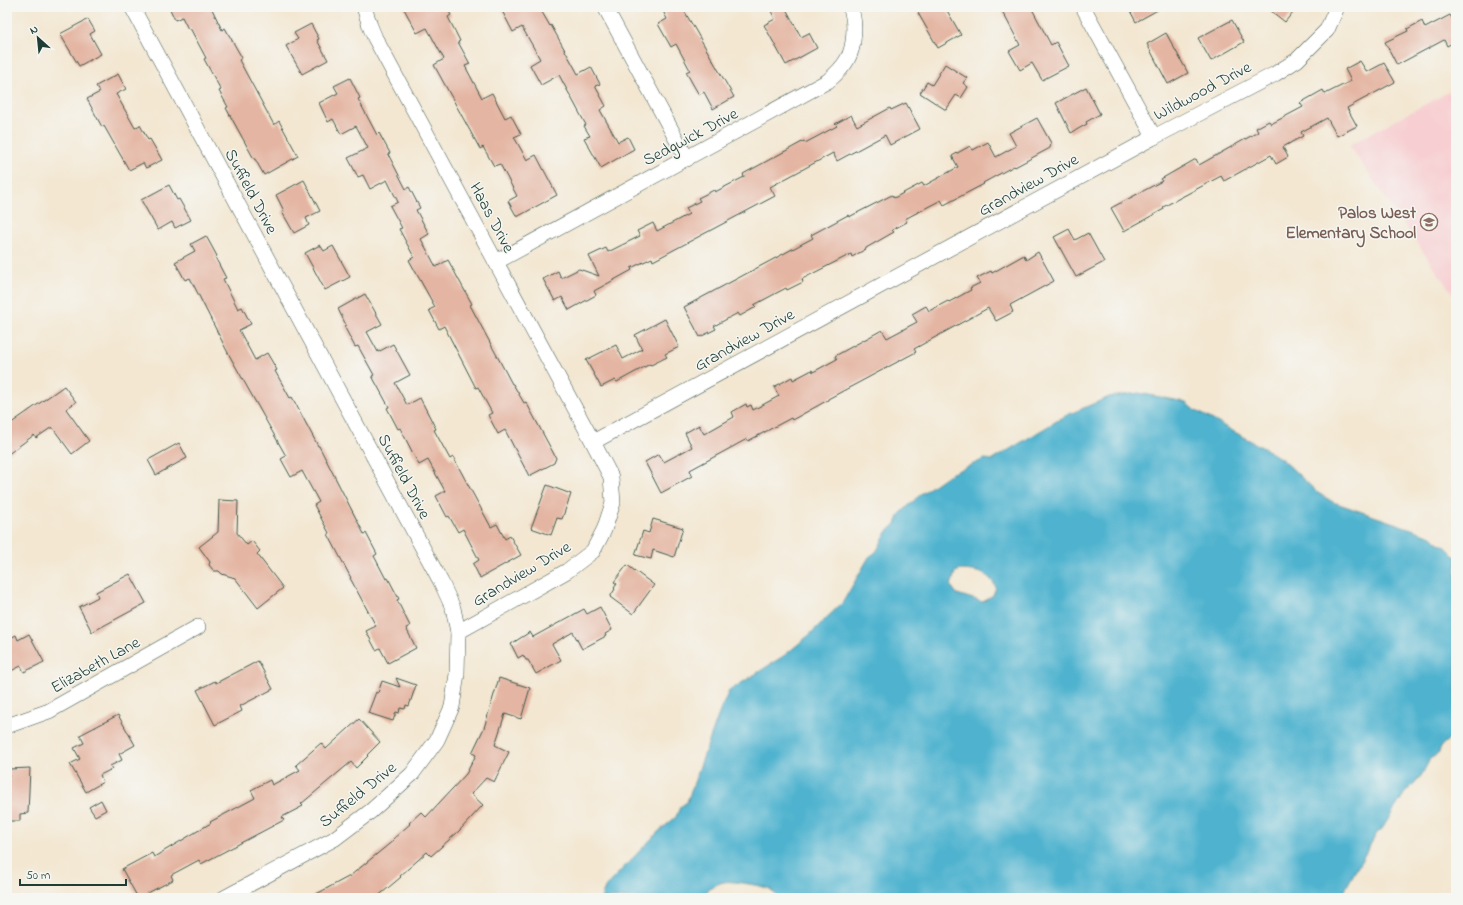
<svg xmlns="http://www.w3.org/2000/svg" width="1463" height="905" viewBox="0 0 1463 905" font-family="'Indie Flower',sans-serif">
  <rect width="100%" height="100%" fill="#f6f6f2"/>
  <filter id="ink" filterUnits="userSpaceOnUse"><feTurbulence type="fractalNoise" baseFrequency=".025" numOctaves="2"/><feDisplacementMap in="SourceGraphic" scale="8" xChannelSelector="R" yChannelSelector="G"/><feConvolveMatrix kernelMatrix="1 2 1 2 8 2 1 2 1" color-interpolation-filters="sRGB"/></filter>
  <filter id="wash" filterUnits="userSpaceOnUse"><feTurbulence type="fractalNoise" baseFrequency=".012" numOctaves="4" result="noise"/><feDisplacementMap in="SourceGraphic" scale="16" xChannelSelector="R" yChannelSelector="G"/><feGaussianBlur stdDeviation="0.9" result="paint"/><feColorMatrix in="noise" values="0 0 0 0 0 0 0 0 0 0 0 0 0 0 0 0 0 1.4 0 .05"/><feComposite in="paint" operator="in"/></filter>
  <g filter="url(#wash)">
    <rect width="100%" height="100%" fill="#f3e7d2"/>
    <path fill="#f7cfd2" d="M1456 88V299L1349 145Z"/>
    <path fill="#50b3cf" stroke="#387882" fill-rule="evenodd" d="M1139 393 1180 401 1186 403 1193 409 1269 451 1283 460 1318 493 1333 502 1432 536 1438 542 1445 546 1456 557V733L1441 746 1439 752 1429 761 1421 776 1404 794 1382 829 1377 833 1340 898H777C776 895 773 891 770 889 764 886 729 880 724 882 716 883 705 892 701 898H601L606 886 658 832 676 817 680 807 687 802 720 711 729 691 785 655 808 636 843 602 869 557 876 552 887 532 896 524 900 514 921 494 948 475 985 459 992 460 1065 416 1109 397ZM961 570C977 571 988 572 996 587L993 595 983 602 957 594 951 586 955 572Z"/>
    <g id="blocks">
      <g fill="#e4b5a2">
        <path d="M169 7H211L222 30 225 28 242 58 239 60 274 125 279 121 298 156 264 175 255 159H254L226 108 228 107 219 91 221 90 204 59 206 58 190 28 188 29 182 17 175 20Z"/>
        <path d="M403 7H446L451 15 448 17 460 41 458 42 470 64 465 66 482 98 492 93 505 118 511 115 521 134 514 137 527 160 536 155 557 195 517 217 508 201 517 196 500 164 494 166 483 147 480 149 434 65 444 59 427 28 417 33Z"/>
        <path d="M500 7H539L550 26 551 25 578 74 591 67 600 84 595 86 606 106 600 110 618 142 628 137 634 149 601 168 584 138 590 136 584 126 586 125 559 75 541 85 530 65 540 59 522 27 513 32Z"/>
        <path d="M661 7H682L734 97 713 109 704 92 699 95 686 72 690 70 676 44 671 47 658 24 667 19Z"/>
        <path d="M769 7H785L801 37 809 33 817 48 786 65 764 25 775 19Z"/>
        <path d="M928 7H945L961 35 938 48 918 13Z"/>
        <path d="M1000 7H1031L1051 45 1056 42 1069 66 1042 80 1032 63 1020 70 1009 51 1020 45Z"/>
        <path d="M1128 7H1163L1136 22Z"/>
        <path d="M1266 7H1297L1285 22Z"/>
        <path d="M1450 15 1456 25V41L1447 46 1444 40 1397 65 1385 42 1408 31 1407 29 1422 21 1425 28Z"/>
        <path d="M88 19 95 31 90 34 101 54 79 66 60 34Z"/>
        <path d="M1232 20 1244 42 1211 61 1198 38Z"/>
        <path d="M311 24 319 39 317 40 328 60 302 74 286 46 298 39 294 33Z"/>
        <path d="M1166 33 1188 73 1168 84 1147 44Z"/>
        <path d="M1360 61 1367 72 1384 63 1395 82 1347 108 1357 126 1337 136 1327 118 1301 132 1303 136 1283 147 1288 157 1276 164 1271 155 1224 181 1221 176 1163 207 1164 209 1124 231 1111 208 1162 181 1161 179 1196 159 1199 165 1258 132 1256 128 1269 121 1271 124 1303 107 1300 103 1323 90 1325 94 1351 81 1345 69Z"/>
        <path d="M945 64 967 78 963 83 968 87 961 98 956 95 946 110 920 93 927 82 932 85Z"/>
        <path d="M118 74 126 89 116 94 135 128 140 125 148 140 150 139 162 160 146 168 143 163 129 170 104 126 102 127 87 99 100 92 96 86Z"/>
        <path d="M350 78 360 98 358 99 377 135 379 133 390 153 388 154 406 189 409 187 420 208 416 210 429 234 421 239 436 267 448 260 472 304 470 305 512 384H513L524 403 526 402 556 458 554 463 529 476 505 430 498 434 488 415 492 413 478 387 476 388 444 326 439 329 429 310 435 307 409 260 414 257 399 229 402 228 390 206 398 202 387 180 370 189 363 175 358 177 348 158 368 148 356 126 341 134 333 119 328 122 319 103 338 93 334 86Z"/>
        <path d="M1086 87 1100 114 1086 122 1087 124 1071 133 1056 103Z"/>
        <path d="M906 103 920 129 890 145 885 135 837 161 833 153 770 187 775 196 653 261 652 258 631 268 632 270 594 291 596 295 569 310 562 297 555 301 543 279 558 271 561 278 579 269 599 276 589 256 606 248 608 252 640 236 637 231 653 223 657 231 689 214 686 208 700 201 698 198 714 190 715 192 744 177 743 174 804 141 805 143 837 126 835 124 851 115 857 126 890 108 891 110Z"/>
        <path d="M1037 118 1051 143 1050 148 1015 167 1014 166 983 183 984 184 944 205 941 200 905 219 907 222 892 230 894 232 866 248V249L852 257 851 254 802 279 803 282 787 290 786 288 754 305 756 307 740 316 738 313 714 326 716 329 700 337 684 307 813 238 811 235 848 215 849 217 892 195 894 198 922 183 924 186 958 167 952 156 970 146 973 150 988 142 996 157 1016 146 1009 133Z"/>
        <path d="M304 180 320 211 306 218 309 225 294 233 282 212 284 211 276 195Z"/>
        <path d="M169 185 177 200 179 199 191 220 175 228 172 222 158 230 141 200Z"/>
        <path d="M1069 229 1075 240 1088 233 1104 262 1076 277 1054 237Z"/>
        <path d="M206 236 217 256 215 257 226 278 223 279 238 309 242 307 251 324 239 330 255 360 267 353 277 370 275 371 290 398 292 397 318 446H319L364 534 366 533 377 554 374 556 386 579 388 578 399 599 397 600 410 626 406 628 416 648 388 663 380 648 376 650 366 631 376 626 350 578H351L328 534 329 533 314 505 319 502 302 471 291 477 281 459 286 456 228 353 190 278 185 280 175 262 195 251 191 244Z"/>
        <path d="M320 245 324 251 333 246 350 277 325 290 305 253Z"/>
        <path d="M1038 252 1054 281 1010 305 1013 312 996 321 988 308 914 349 916 352 828 399V400L792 420 791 418 748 441 747 439 690 470 692 476 661 493 645 462 659 454 664 462 692 447 685 433 699 425 704 434 734 417 732 412 746 404 747 407 751 405 753 410 779 396 774 387 792 377 793 380 812 370 813 372 837 359 835 356 882 330 887 338 917 322 912 314 926 306 929 311 948 301 949 302 971 290 970 288 980 283 977 278 991 271 992 273 1024 255 1026 260Z"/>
        <path d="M365 294 382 324 367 332 378 352 393 344 410 375 395 383 407 405 420 398 436 429 434 430 450 459 453 457 491 527 497 524 505 539 510 536 521 555 480 578 473 564 479 560 463 529 458 532 449 516 447 517 436 496 445 491 428 460 419 465 400 428 398 429 387 408 389 407 372 376 374 375 358 346 355 347 344 326 346 325 338 309Z"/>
        <path d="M665 319 679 347 665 354 667 357 651 365 650 364 617 382 615 380 601 387 586 360 616 345 623 359 642 349 635 335Z"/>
        <path d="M64 386 76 402 66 409 89 441 72 454 52 427 36 438 34 435 7 455V426Z"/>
        <path d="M179 443 187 458 156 475 148 460Z"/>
        <path d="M547 485 571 494 562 519 557 518 551 535 531 528Z"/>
        <path d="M219 500 238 501 237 533 247 545 252 541 260 551 257 554 283 588 258 608 235 578 222 574 219 571H214L209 565 210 562 199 547 218 532Z"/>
        <path d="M653 519 683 528 674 557 653 550 651 559 635 555 643 531 649 533Z"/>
        <path d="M627 565 654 585 633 614 610 597 615 589 614 588 617 584 614 582Z"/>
        <path d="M130 574 146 603 92 632 79 607 98 597 96 592Z"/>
        <path d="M600 607 612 630 605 634 606 636 582 649 573 632 552 644 561 660 536 674 528 660H526L523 655 518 658 511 644 530 632 533 637 584 609 587 614Z"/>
        <path d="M29 634 44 662 24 672 21 666 7 673V640L16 635 18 640Z"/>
        <path d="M258 661 273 689 240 706 242 711 215 725 197 690 215 681 216 683Z"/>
        <path d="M396 678 416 685 409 706 406 705 405 709 400 708 399 713 396 712 393 721 368 713 376 692 378 693 382 681 400 687Z"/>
        <path d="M499 678 530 688 521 719 505 714 495 745 509 752 494 782 486 778 471 794 483 805 459 831 431 856 427 852 400 876 401 877 376 898H309L350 876 394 840 393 839 410 824 409 823 421 812 426 817 466 774 476 755 472 753 484 728Z"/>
        <path d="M118 715 135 745 119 754 122 760 110 766 112 769 100 775 103 782 86 792 70 764 80 759 74 748 84 743 80 735Z"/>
        <path d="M359 719 380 742 367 755 368 756 356 768 351 762 301 804 303 806 282 817 284 820 201 864 199 860 171 875 173 880 138 898 122 869 152 853 154 857 211 823 210 822 255 798 251 790 270 780 272 785 300 770 296 765 321 743 326 749Z"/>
        <path d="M30 768 28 813 20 814V821H7V777H9V769Z"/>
        <path d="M101 800 106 810 95 816 89 807Z"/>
      </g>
    </g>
  </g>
  <g filter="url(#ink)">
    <use href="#blocks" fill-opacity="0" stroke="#3f564c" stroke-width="1"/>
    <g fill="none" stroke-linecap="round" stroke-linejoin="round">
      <defs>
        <g id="minor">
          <path d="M132 7 441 582 453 608 458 632 457 674 452 707 437 740 412 774 371 811 334 839 224 898"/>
          <path d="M364 7 370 26 375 38 593 442"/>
          <path d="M605 7 687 159"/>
          <path d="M1083 7 1154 137 1275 74 1297 60 1327 30 1337 7"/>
          <path d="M496 262 828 81C835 75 842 69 847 60 855 47 856 20 850 7"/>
          <path d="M458 632 567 571 593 551 604 530 613 503 611 477 593 442 1154 137"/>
          <path d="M7 726 49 711 198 627"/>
        </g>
      </defs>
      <use href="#minor" stroke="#3f564c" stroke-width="16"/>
      <use href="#minor" stroke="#fff" stroke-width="15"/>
    </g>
  </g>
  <defs>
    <symbol id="school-ring" viewBox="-11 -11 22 22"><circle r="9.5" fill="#f6f6f2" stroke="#8d6e63" stroke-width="1.5"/><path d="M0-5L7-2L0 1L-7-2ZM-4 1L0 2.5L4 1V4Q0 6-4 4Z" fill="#8d6e63"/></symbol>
  </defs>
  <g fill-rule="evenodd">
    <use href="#school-ring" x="1419" y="212" width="20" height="20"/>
  </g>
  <g text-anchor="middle" stroke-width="3" stroke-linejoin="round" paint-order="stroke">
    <g font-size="17" fill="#1f3d34" stroke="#f6f6f2">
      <text transform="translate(1202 90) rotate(-28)" y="6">Wildwood Drive</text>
      <text transform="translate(690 136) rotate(-28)" y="6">Sedgwick Drive</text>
      <text transform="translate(1028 184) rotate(-29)" y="6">Grandview Drive</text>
      <text transform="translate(252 191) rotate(62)" y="6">Suffield Drive</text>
      <text transform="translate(493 217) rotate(62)" y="6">Haas Drive</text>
      <text transform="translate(744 339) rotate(-29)" y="6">Grandview Drive</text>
      <text transform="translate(405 476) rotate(62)" y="6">Suffield Drive</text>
      <text transform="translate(521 573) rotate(-31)" y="6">Grandview Drive</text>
      <text transform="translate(95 664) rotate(-29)" y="6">Elizabeth Lane</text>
      <text transform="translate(357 794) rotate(-39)" y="6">Suffield Drive</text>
    </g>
    <g font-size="17" font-weight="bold" fill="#785e54" stroke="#f6f6f2" text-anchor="end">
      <text x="1416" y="218">Palos West<tspan x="1416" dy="20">Elementary School</tspan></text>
    </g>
  </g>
  <rect width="1463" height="905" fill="none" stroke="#f6f6f2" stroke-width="24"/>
  <g transform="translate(38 38) rotate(333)" stroke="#f6f6f2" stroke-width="3" paint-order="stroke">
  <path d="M0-3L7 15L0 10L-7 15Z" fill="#1f3d34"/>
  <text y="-6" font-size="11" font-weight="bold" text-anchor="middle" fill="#1f3d34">N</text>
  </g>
  <path d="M20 879v6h106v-6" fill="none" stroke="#1f3d34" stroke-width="2"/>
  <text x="26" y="879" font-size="12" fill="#1f3d34" stroke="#f6f6f2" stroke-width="3" paint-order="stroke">50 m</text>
</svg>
